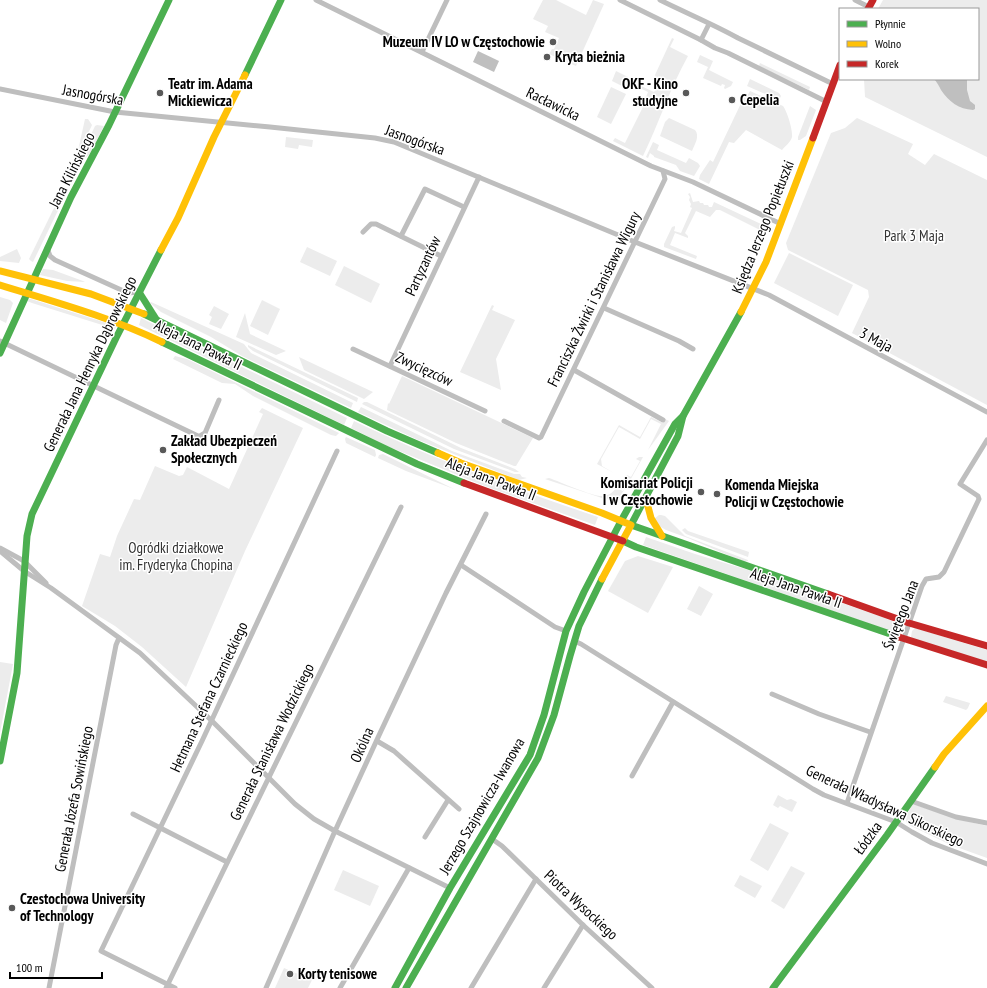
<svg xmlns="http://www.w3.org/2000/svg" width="987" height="988" viewBox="0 0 987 988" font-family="'PT Sans Narrow',sans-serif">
  <rect width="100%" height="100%" fill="#fff"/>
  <g fill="#ececec">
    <path d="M543 0H556L586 15 593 0 604 4 576 66 549 54 552 49H554L559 38 545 32 548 26 533 19Z"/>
    <path d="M883 0H987V157L865 97 864 79H978V9H878Z"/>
    <path d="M672 38 674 39 670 47 688 56C670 88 659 123 643 156L613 141 615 138 625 143 644 105H643L648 92 638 87 639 85 654 92 657 88 660 89 663 84 657 81 655 75Z"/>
    <path d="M700 55 713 61 709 70 733 82 731 86 725 89 724 88 725 85 722 84 721 86 703 78 708 67 697 62Z"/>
    <path d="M760 63 810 87 809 90 759 66Z"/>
    <path d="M616 71 634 80 630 90 612 81Z"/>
    <path d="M750 79 779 93 781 96 779 100 747 86Z"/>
    <path d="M611 87 626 94 611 124 597 117Z"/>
    <path d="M750 91 783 106C787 111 793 130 792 137 791 142 785 146 782 150L746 130 734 143 729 142 709 184 699 179 700 175 710 160 713 162 744 97 746 98Z"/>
    <path d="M810 106 816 110 806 136 800 140H798V137Z"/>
    <path d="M669 118 695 130C700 136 695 144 692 151L660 136 665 122Z"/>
    <path d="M857 118 913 144 908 154 925 165 934 154 987 180V405L852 333 869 297 868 290 788 250 786 243 831 133 845 128Z"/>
    <path d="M85 119H88L92 125 78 155H77Z"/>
    <path d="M97 125 104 126 89 155 85 158H80L95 126Z"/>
    <path d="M286 137 313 140 312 147 299 145 298 149 285 147Z"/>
    <path d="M653 142 659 145 657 150 686 163 689 158 698 163 700 166 694 176 680 171 676 165 654 157V156L650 153 648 158 646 157Z"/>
    <path d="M690 193 693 202 699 201 700 203H703L704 205H708L709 207H712L714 202 761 224 763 223H766L768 229 766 233 720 210H716L710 217 696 211 685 233 688 236V238L675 233 670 245 697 256 696 259 664 247V244L672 227 675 226V228L674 231 681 233 692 208 690 207 691 204 689 200 690 197 688 194Z"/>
    <path d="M64 194H66L33 262 31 261 29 259 53 210Z"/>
    <path d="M307 247 337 261 330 276 300 262Z"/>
    <path d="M17 249 21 258 19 263 0 261V257Z"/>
    <path d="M789 253 853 285 838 316 774 283Z"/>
    <path d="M344 266 380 284 371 303 335 285Z"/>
    <path d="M43 269 53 270 83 281 85 282 67 281 40 275Z"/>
    <path d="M0 297 10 300 13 303 6 323 0 320Z"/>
    <path d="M28 299H31L116 326 115 329 32 303 27 301Z"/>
    <path d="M262 300 280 309 268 335 250 326Z"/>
    <path d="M151 302 244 344 251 353 353 403 351 408 242 356 211 337 161 312 150 303Z"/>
    <path d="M492 305 494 306 492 310 515 320 496 359 501 390 460 372Z"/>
    <path d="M214 306 229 314 221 329 209 324 212 317 209 315Z"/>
    <path d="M245 313 250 334 286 351 276 355 236 337Z"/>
    <path d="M141 318 347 418 344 425 139 325Z"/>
    <path d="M248 345 358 398 357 402 253 351 248 347Z"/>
    <path d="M175 356 187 359 339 433 336 436 331 435 253 396 235 384 222 383 173 359Z"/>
    <path d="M299 357 373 392 364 399 304 370Z"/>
    <path d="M402 376 533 438 516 466H514L456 443 387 410 388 403 389 404Z"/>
    <path d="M364 402H367L461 448 515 469 519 472H515L454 449 362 404Z"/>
    <path d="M361 407 452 451 514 474H520L522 477 527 478 519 480 416 439 358 412Z"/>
    <path d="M262 408 303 428 245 551 186 687 142 647 115 626 82 606 100 554 110 557 117 536 134 499 140 500 155 466 179 476 183 475 187 467 229 489 263 414 259 412Z"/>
    <path d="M651 417 663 423 665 419 669 421 648 450 661 424 651 419 640 439 619 427 601 459 602 466 614 473 597 464 619 425 640 437Z"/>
    <path d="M354 421C433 459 515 489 598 517L595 525 482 485 387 446 351 428Z"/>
    <path d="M346 437 375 450 376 455 375 457 346 443 345 439Z"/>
    <path d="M383 454 454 489 406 471 378 458 379 455Z"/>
    <path d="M639 457H643L627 486 617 500 611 498 605 499 545 479 549 478C561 482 593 497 603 496 609 496 613 492 616 488L623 491 630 479 626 477 627 475 631 477 640 461 636 459Z"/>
    <path d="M659 515H661L665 516 685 536 748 560V561L744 562 688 538 666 530 659 526 654 519Z"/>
    <path d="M685 528 688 531 749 552 748 557 686 534 682 530Z"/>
    <path d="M646 537 695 554 745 569 899 623 902 625 899 634 643 545Z"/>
    <path d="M638 556 673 567 648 613 608 591 625 561Z"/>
    <path d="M699 586 713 594 701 616 687 609Z"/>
    <path d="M915 628 987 650V662L912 639 911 637 912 631Z"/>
    <path d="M0 662 13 664 0 733Z"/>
    <path d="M946 696 970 703 968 708 966 710 943 702Z"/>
    <path d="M778 795 787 800 791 799 797 802 792 812 780 806 778 808 773 805Z"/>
    <path d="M913 804 957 819 987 826V858L951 845 911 826 907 823 906 821 907 814Z"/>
    <path d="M770 823 789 833 768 871 750 860Z"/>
    <path d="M791 866 805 873 784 909 771 901Z"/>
    <path d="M343 870 379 886 370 906 334 890Z"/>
    <path d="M740 875 762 886 755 898 734 886Z"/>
    <path d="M284 968 312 980 308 988H275Z"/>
  </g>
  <g fill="#bfbfbf">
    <path d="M478 51 499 61 494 72 473 62Z"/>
    <path d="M934 79H967V90L970 101 975 105V109L973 110C959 109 949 102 941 90 939 86 937 82 934 79Z"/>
  </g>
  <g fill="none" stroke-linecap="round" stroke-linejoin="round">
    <g stroke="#bebebe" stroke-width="5">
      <path d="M316 0 651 166 693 182 781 224"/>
      <path d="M620 0 701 40 715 48 728 53 827 102"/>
      <path d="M660 0C686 13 713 24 738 38L833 84"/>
      <path d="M855 0 869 7"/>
      <path d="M701 40 709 24"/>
      <path d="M422 52 447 0"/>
      <path d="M0 89 115 112 270 127 375 138 394 142 635 242 769 295 987 412"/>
      <path d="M363 232 371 224H376L441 256"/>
      <path d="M401 236 425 189 464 207"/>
      <path d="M47 248 50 256 55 260 128 293 139 292"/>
      <path d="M604 308 679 341 693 349"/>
      <path d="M0 341 198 436H200L205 433 219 400"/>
      <path d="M353 349 485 411"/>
      <path d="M390 366 479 177"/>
      <path d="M574 370 663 420"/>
      <path d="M504 421 539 438 541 437 665 179 663 171"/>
      <path d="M0 548 24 561 46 583"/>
      <path d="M0 551 24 571 51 588 140 653 212 721 295 804 314 819 335 831 450 888"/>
      <path d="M461 565 555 627 566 631"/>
      <path d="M574 641 581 644 813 789 824 795 896 822 912 832 932 843 987 864"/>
      <path d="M772 694 819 714 870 732"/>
      <path d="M377 741 394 751 459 809"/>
      <path d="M632 776 673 702"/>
      <path d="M911 801 956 817 987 823"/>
      <path d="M847 803 922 586 926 579 939 577 944 572 979 499 978 496 960 484 987 440"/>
      <path d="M133 814 227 862"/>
      <path d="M425 837 448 800"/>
      <path d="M492 839 502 846 583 925 652 988"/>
      <path d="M49 988 116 645 119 638"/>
      <path d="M166 988 401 507"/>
      <path d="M175 988 101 951 202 741 337 451"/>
      <path d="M266 988 335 831 381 731 446 593 486 514"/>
      <path d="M340 988 409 868"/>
      <path d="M471 988 536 879"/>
      <path d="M544 988 583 925"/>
    </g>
    <g stroke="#4caf50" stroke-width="7">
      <path d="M245 75 281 0"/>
      <path d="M139 292 156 319"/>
      <path d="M144 314 387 431 438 453"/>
      <path d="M162 342 417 464 464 483"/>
      <path d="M0 353 71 197 109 125 169 0"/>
      <path d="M683 416 678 436 631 525 828 594"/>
      <path d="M621 521 675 424 683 416 741 312"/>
      <path d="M623 541 636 547 899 637"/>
      <path d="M0 761 17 673 27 536 32 514 116 338 161 250"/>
      <path d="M395 988 450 888 530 755 544 715 566 631 584 592 621 521"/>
      <path d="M406 988 538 758 554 715 570 656 579 626 602 579"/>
      <path d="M773 988 887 835 935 767"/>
    </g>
    <g stroke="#ffc107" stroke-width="7">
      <path d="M161 250 178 218 214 137 245 75"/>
      <path d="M0 271 91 294 144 314"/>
      <path d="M0 285C55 302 110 317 162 342"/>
      <path d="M741 312 766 262 813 138"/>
      <path d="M438 453 461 463 602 513 631 525 602 579"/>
      <path d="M646 499 651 518 662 536"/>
      <path d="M935 767 944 754 987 706"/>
    </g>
    <g stroke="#c62828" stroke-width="7">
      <path d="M868 9 873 0"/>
      <path d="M813 138 840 65"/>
      <path d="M464 483 623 541"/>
      <path d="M828 594 909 623 987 646"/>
      <path d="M899 637 987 665"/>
    </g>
  </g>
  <g fill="#595959" stroke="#fff" stroke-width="1.5">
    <circle cx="553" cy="42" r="4"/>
    <circle cx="547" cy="57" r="4"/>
    <circle cx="160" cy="93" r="4"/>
    <circle cx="686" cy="93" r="4"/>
    <circle cx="732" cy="100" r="4"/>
    <circle cx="163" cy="450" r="4"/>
    <circle cx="701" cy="492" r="4"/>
    <circle cx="717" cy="494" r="4"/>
    <circle cx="12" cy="908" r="4"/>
    <circle cx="290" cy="974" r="4"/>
  </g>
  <g text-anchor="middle" stroke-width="3" stroke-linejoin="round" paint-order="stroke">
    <g font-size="15" font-weight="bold" fill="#000" stroke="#fff" text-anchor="start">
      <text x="545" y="47" text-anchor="end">Muzeum IV LO w Częstochowie</text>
      <text x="555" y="62">Kryta bieżnia</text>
      <text x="168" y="89">Teatr im. Adama<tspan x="168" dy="17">Mickiewicza</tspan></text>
      <text x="678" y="89" text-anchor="end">OKF - Kino<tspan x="678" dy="17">studyjne</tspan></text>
      <text x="740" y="105">Cepelia</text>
      <text x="171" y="446">Zakład Ubezpieczeń<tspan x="171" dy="17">Społecznych</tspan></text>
      <text x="693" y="488" text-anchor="end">Komisariat Policji<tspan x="693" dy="17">I w Częstochowie</tspan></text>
      <text x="725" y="490">Komenda Miejska<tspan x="725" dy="17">Policji w Częstochowie</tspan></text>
      <text x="20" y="904">Czestochowa University<tspan x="20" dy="17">of Technology</tspan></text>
      <text x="298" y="979">Korty tenisowe</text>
    </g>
    <g font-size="15" fill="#000" stroke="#fff">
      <text transform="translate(93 95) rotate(10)" y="5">Jasnogórska</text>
      <text transform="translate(553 104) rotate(26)" y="5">Racławicka</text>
      <text transform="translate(415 140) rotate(20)" y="5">Jasnogórska</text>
      <text transform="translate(72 170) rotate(-63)" y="5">Jana Kilińskiego</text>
      <text transform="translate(763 227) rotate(-68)" y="5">Księdza Jerzego Popiełuszki</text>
      <text transform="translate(423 266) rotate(-65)" y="5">Partyzantów</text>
      <text transform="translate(594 299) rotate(-64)" y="5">Franciszka Żwirki i Stanisława Wigury</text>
      <text transform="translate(876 340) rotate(28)" y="5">3 Maja</text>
      <text transform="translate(198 345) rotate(26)" y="5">Aleja Jana Pawła II</text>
      <text transform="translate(90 364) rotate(-64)" y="5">Generała Jana Henryka Dąbrowskiego</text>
      <text transform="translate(424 369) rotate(25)" y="5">Zwycięzców</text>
      <text transform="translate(491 479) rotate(21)" y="5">Aleja Jana Pawła II</text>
      <text transform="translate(796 588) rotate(19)" y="5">Aleja Jana Pawła II</text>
      <text transform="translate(901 615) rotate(-69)" y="5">Świętego Jana</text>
      <text transform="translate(209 697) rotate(-65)" y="5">Hetmana Stefana Czarnieckiego</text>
      <text transform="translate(272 742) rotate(-64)" y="5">Generała Stanisława Wodzickiego</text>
      <text transform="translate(362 745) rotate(-66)" y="5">Okólna</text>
      <text transform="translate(74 799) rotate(-79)" y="5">Generała Józefa Sowińskiego</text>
      <text transform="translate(482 806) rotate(-60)" y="5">Jerzego Szajnowicza-Iwanowa</text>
      <text transform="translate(885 806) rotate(25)" y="5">Generała Władysława Sikorskiego</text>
      <text transform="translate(868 838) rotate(-54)" y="5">Łódzka</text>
      <text transform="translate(581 905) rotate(43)" y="5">Piotra Wysockiego</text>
    </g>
    <g font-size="15" fill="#333" stroke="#fff">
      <text x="914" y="241">Park 3 Maja</text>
      <text x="176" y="553">Ogródki działkowe<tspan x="176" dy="17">im. Fryderyka Chopina</tspan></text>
    </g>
  </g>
  <rect x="839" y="8" width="140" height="72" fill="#ffffff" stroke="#999999"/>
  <rect x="847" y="21" width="20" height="6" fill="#4caf50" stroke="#999999"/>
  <text x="875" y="28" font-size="12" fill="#000000">Płynnie</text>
  <rect x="847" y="41" width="20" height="6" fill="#ffc107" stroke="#999999"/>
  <text x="875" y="48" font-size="12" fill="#000000">Wolno</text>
  <rect x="847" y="61" width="20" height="6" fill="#c62828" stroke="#999999"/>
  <text x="875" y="68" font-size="12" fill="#000000">Korek</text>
  <path d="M10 972v6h92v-6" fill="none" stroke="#000000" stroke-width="2"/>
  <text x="16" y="972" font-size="12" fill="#000000" stroke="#ffffff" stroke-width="3" paint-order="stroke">100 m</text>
</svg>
